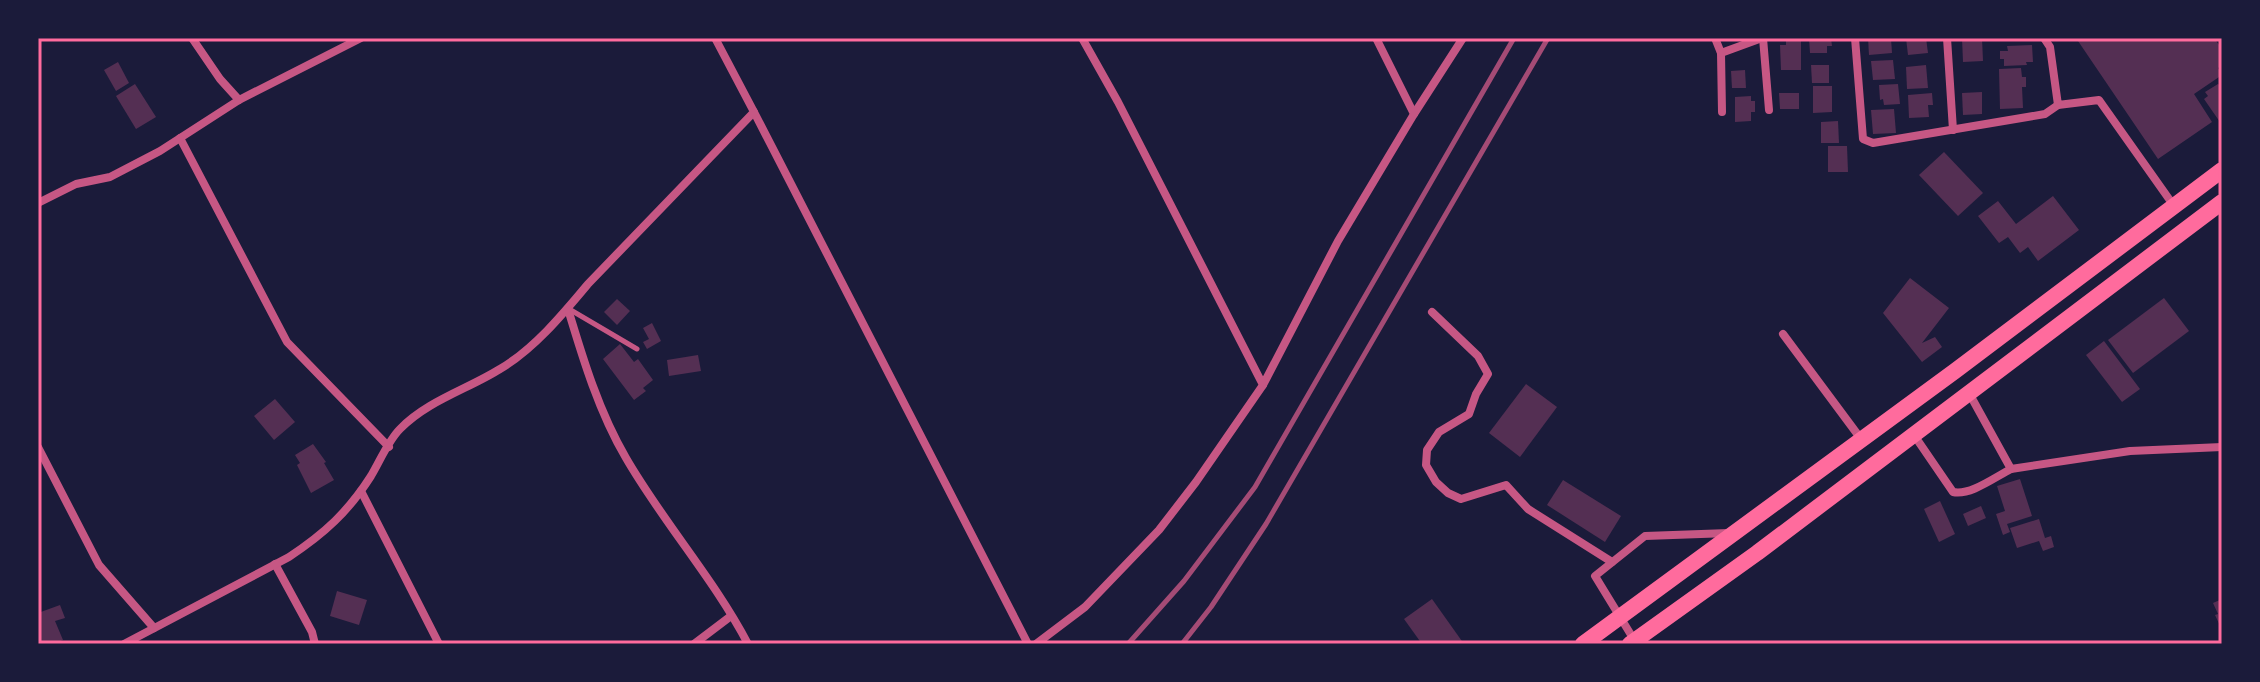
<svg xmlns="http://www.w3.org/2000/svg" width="2260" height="682" viewBox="0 0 2260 682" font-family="'Public Sans',sans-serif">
  <rect width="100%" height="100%" fill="#1b1b3a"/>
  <g fill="#542f53">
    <path d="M1786 38H1801V70H1781L1780 45H1786Z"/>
    <path d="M1809 38H1831L1832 46H1827V53H1810Z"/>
    <path d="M1868 38H1891L1892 53 1869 55Z"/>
    <path d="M1906 38H1926L1928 53 1908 55Z"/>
    <path d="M1962 38H1982L1983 61 1963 62Z"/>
    <path d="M2076 38H2214L2222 49V65L2218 68 2222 75 2194 94 2212 122 2158 159Z"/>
    <path d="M2032 45 2033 62H2026L2027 65 2004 66V59H2000V51H2008L2007 46Z"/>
    <path d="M1893 60 1895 79 1873 80 1871 61Z"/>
    <path d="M118 62 129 83 116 91 104 70Z"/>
    <path d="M1811 65H1829V83H1812Z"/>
    <path d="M1926 65 1928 88 1907 89 1906 67Z"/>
    <path d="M2021 68 2022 77H2026V87H2022L2023 108 2000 109 1999 69Z"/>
    <path d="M1745 70 1746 88H1732L1731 71Z"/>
    <path d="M135 84 156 117 136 129 116 96Z"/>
    <path d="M1898 84 1900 104 1884 105 1883 99 1880 100 1879 85Z"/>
    <path d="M2218 84 2222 87V125L2204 99 2208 96 2205 92Z"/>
    <path d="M1813 86H1832V112L1813 113Z"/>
    <path d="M1982 92V114L1963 115 1962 93Z"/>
    <path d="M1779 93H1799V109H1780Z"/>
    <path d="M1932 93 1933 105H1928L1929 117 1909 118 1908 95Z"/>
    <path d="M1751 96V101H1755V112H1751V121L1735 122V97Z"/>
    <path d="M1894 109 1896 133 1873 134 1871 110Z"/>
    <path d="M1838 121 1839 143H1821V122Z"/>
    <path d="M1828 146H1847L1848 172H1828Z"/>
    <path d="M1944 152 1983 193 1958 216 1919 175Z"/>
    <path d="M2053 196 2079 230 2038 261 2028 247 2020 253 2008 237 1999 243 1978 216 1998 201 2016 224Z"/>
    <path d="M1910 278 1949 308 1922 343 1935 337 1942 347 1922 362 1883 313Z"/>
    <path d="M2164 298 2189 331 2133 373 2108 340Z"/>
    <path d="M617 299 630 311 617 325 604 312Z"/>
    <path d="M652 323 661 341 647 349 643 342 649 339 643 328Z"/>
    <path d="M2104 341 2140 389 2122 402 2086 355Z"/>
    <path d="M620 344 634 362 638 359 653 380 643 388 646 391 634 400 603 359Z"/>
    <path d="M698 355 701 371 669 376 667 360Z"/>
    <path d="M1526 384 1557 407 1520 457 1489 433Z"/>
    <path d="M275 399 295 422 274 440 254 416Z"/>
    <path d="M313 444 326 462 324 463 334 480 311 493 297 465 300 463 295 455Z"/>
    <path d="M2020 479 2032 516 2007 524 2010 532 2003 535 1996 514 2005 511 1997 486Z"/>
    <path d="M1563 480 1621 516 1605 542 1547 505Z"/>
    <path d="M1940 501 1955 534 1939 542 1924 509Z"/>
    <path d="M1981 506 1986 518 1968 526 1963 514Z"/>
    <path d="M2039 519 2045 538 2051 536 2054 547 2043 551 2039 541 2017 548 2010 528Z"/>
    <path d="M337 591 367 600 359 625 330 616Z"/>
    <path d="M1432 599 1464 644H1422L1404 619Z"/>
    <path d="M2222 599V630L2215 615 2218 614 2213 603Z"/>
    <path d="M60 605 65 618 55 621 63 640 52 644H38V613Z"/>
  </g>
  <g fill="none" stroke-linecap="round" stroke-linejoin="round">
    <path stroke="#c65784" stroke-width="5" d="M569 309 637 349"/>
    <g stroke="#c65784" stroke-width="8">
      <path d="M192 38 220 79 239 100"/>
      <path d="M1715 38 1721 53 1722 112"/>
      <path d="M1763 38 1769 110"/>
      <path d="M1855 38 1863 139 1873 143 2045 114 2058 105"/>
      <path d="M1947 38 1953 130"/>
      <path d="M2044 38 2050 47 2058 105 2099 100 2174 206"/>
      <path d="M1721 53 1762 38"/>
      <path d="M754 112 1028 644"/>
      <path d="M1414 114 1463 38"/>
      <path d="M180 138 287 342 389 447"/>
      <path d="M38 203 76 184 110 177 160 151 239 100 361 38"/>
      <path d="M568 309C583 359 599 412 626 458 663 522 714 579 748 644"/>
      <path d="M1432 312 1478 356 1488 374 1476 394 1469 414 1439 432 1427 450 1426 465 1436 482 1448 493 1461 499 1506 485 1528 509 1612 562"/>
      <path d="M1783 334 1861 439"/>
      <path d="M1263 385 1338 241 1414 114 1376 38"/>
      <path d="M1969 393 2011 469 2130 451 2222 447"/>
      <path d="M1914 435 1953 492C1970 496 1995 477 2011 469"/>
      <path d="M38 447 99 565 154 628"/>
      <path d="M361 491 439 644"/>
      <path d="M275 564 312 632 315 644"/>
      <path d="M1636 643 1595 576 1645 536 1729 533"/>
      <path d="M124 644 289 557C325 533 348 512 371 476 380 461 388 441 400 429 427 401 468 389 500 369 534 349 563 314 588 284L754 112 715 38"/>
      <path d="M694 644 731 616"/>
      <path d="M1036 644 1085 607 1159 530 1196 482 1263 385 1118 102 1082 38"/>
    </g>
    <g stroke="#ff6b9d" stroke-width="16">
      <path d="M1583 644 1955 371 2222 170"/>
      <path d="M1630 644 1757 553 2222 202"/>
    </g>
    <g stroke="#a44b75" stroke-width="5">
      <path d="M1128 644 1184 581 1255 487 1514 38"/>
      <path d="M1182 644 1211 607 1266 524 1548 38"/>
    </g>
  </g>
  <rect width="2260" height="682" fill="none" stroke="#1b1b3a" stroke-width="80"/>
  <rect x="40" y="40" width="2180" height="602" fill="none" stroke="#ff6b9d" stroke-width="3"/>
</svg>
